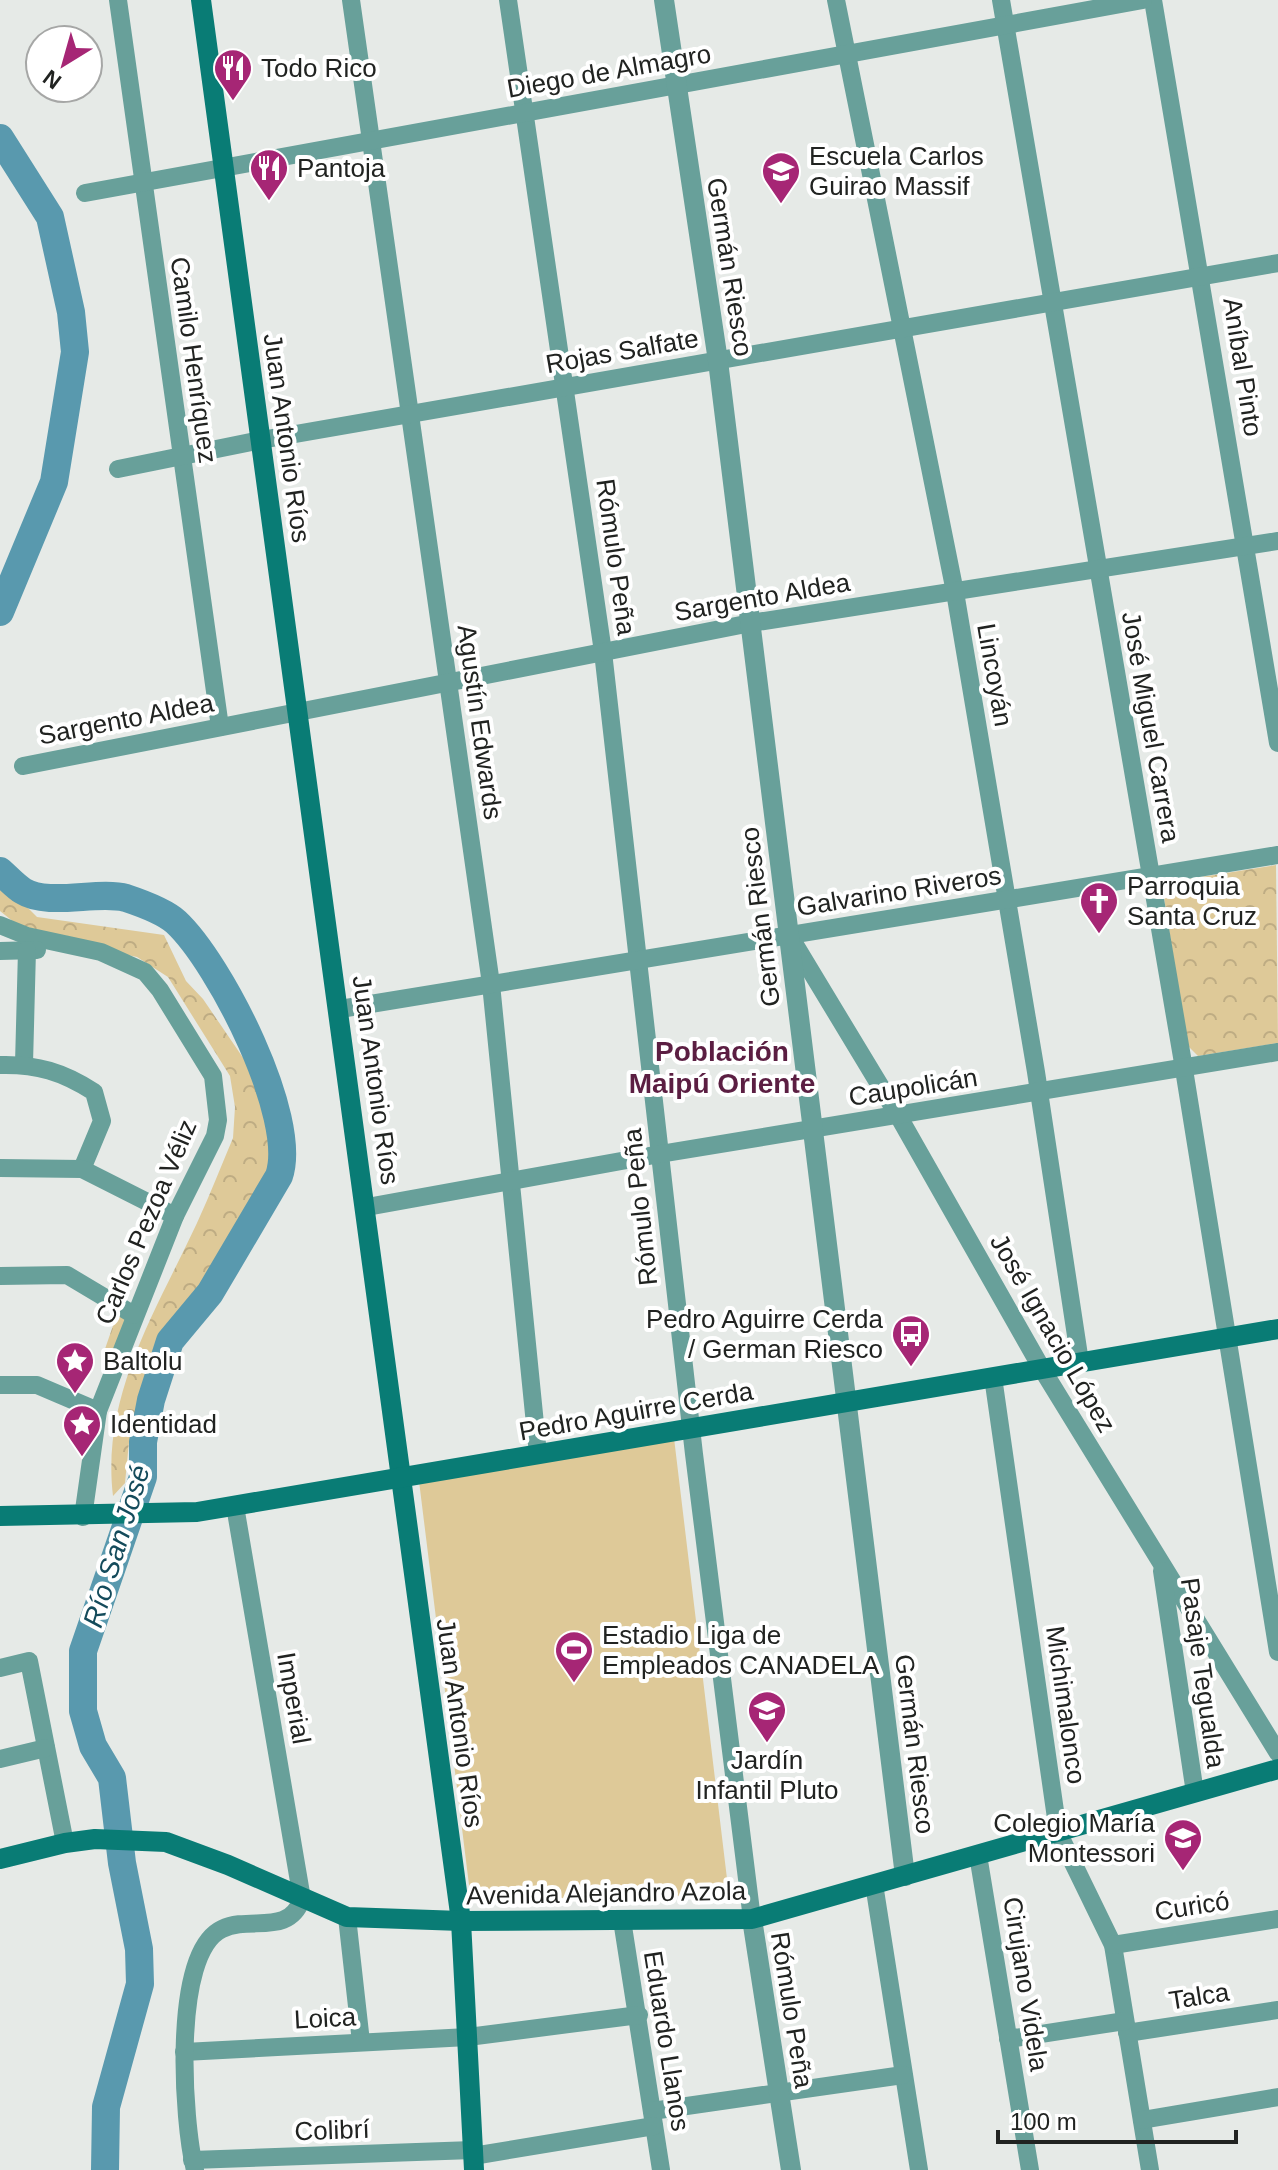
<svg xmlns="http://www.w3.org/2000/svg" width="1278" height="2170" viewBox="0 0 1278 2170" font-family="Arial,sans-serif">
  <defs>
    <pattern id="grass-tufts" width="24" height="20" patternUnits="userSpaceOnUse" patternTransform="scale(2)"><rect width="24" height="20" fill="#dec998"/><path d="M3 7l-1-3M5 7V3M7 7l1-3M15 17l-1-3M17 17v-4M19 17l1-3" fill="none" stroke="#beac83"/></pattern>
    <pattern id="park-crowns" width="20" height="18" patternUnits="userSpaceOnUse" patternTransform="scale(2)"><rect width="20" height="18" fill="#dec998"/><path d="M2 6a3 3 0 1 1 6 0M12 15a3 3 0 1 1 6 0" fill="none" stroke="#beac83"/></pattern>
  </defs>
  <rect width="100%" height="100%" fill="#e6eae7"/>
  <path fill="url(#grass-tufts)" d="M117 1314 127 1319 114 1351 105 1349Z"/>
  <g fill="url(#park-crowns)">
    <path d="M1276 865 1278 1043 1198 1056 1187 1045 1163 891 1170 882Z"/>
    <path d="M0 880 37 917 164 935 186 981 203 999 250 1068 277 1151 268 1182 253 1198 223 1266 192 1300 162 1359 129 1442 125 1483 113 1496C101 1396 156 1311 197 1223 210 1195 221 1166 233 1138L235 1107 230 1076 168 977 137 957 53 939 15 923 0 911Z"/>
  </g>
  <path fill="#dec998" d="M674 1438 728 1887 721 1895 478 1900 477 1894 470 1893 419 1481Z"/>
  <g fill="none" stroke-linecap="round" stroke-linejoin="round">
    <g stroke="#5999ae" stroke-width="28">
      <path d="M0 138 50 217 71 312 75 352 54 482 0 612"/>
      <path d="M0 871C8 878 15 886 23 891 48 907 99 890 126 898 141 903 165 912 176 922 220 963 299 1118 279 1176L210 1293 170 1341 151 1400 143 1442V1477L83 1651V1711L93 1746 112 1778 122 1863 139 1949 140 1984 106 2107 105 2170"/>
    </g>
    <g stroke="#68a09a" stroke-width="18">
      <path d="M118 0 220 727"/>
      <path d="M351 0 491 984 538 1454"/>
      <path d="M508 0 603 652 694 1454 752 1919"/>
      <path d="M836 0 955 592 1036 1072 1080 1362"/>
      <path d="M1001 0 1182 1057 1278 1652"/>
      <path d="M1153 0 1278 743"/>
      <path d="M85 193 1143 0"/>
      <path d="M118 469 261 440 1278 263"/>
      <path d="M23 766 751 623 1278 541"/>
      <path d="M0 925 27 936 101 952 145 972 160 990 213 1076 218 1120 215 1136 175 1216 98 1411 83 1517"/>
      <path d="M789 935 899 1117 1042 1369 1278 1753"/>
      <path d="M0 951 37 950"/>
      <path d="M340 1009 1278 855"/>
      <path d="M24 1064 27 950"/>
      <path d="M0 1065C37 1064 63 1072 94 1092L102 1121 82 1169"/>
      <path d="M0 1168 82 1169 175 1216"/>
      <path d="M367 1207 660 1154 1278 1052"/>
      <path d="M0 1276 67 1275 134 1315"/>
      <path d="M993 1377 1058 1832 1113 1945 1150 2170"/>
      <path d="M0 1385H37L98 1411"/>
      <path d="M1162 1571 1195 1793"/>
      <path d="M0 1668 29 1661 65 1843"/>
      <path d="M0 1759 46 1748"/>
      <path d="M978 1855 1030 2170"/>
      <path d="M874 1884 919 2170"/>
      <path d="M347 1917 361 2042"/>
      <path d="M622 1920 661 2170"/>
      <path d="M1113 1945 1278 1919"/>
      <path d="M1127 2033 1278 2010"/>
      <path d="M1008 2039 1125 2021"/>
      <path d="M184 2052 468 2037 639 2015"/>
      <path d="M652 2111 903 2075"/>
      <path d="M1142 2120 1278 2097"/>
      <path d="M473 2156 654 2126"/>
      <path d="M192 2160 473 2150"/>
      <path d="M195 2170C183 2123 171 1953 222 1929 251 1915 288 1937 302 1899L235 1506"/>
    </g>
    <g stroke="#68a09a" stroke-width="20">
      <path d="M664 0 718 361 905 1876"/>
      <path d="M752 1919 791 2170"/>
    </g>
    <g stroke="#097c75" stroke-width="20">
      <path d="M201 0 461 1921 474 2170"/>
      <path d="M0 1516 197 1512 1278 1329"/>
      <path d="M0 1859 65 1843 95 1839 166 1842 228 1865 347 1917 461 1921 752 1919 1278 1769"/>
    </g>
  </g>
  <defs>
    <symbol id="restaurant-pin" viewBox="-11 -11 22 30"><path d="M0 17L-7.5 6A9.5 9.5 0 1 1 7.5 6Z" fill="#a62675" stroke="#fff"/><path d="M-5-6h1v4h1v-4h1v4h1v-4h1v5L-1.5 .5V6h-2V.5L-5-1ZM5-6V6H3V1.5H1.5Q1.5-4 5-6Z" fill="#fff"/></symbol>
    <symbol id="school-pin" viewBox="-11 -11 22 30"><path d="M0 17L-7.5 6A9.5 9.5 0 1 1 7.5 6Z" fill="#a62675" stroke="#fff"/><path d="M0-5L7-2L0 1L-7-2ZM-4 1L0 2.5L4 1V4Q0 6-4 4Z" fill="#fff"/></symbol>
    <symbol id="church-pin" viewBox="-11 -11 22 30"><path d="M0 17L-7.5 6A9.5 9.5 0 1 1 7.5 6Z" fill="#a62675" stroke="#fff"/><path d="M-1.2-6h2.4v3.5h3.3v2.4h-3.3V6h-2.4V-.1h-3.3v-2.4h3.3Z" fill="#fff"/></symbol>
    <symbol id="bus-pin" viewBox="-11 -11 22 30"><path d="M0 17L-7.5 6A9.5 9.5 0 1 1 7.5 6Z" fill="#a62675" stroke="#fff"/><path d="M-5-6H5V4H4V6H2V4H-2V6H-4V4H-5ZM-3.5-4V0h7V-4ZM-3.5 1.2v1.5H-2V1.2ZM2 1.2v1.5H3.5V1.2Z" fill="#fff"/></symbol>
    <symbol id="sight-pin" viewBox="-11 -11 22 30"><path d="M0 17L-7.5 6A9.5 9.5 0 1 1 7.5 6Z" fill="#a62675" stroke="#fff"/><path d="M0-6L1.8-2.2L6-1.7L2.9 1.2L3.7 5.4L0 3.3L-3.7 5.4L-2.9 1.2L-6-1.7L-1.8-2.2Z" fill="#fff"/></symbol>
    <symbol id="stadium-pin" viewBox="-11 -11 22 30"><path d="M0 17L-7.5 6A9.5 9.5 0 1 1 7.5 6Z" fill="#a62675" stroke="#fff"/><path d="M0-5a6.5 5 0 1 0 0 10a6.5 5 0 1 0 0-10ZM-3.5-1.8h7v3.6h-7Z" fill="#fff"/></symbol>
  </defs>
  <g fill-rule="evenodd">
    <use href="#restaurant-pin" x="211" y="46" width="44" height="60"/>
    <use href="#restaurant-pin" x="247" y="146" width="44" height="60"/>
    <use href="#school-pin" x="759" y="149" width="44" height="60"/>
    <use href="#church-pin" x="1077" y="879" width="44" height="60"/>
    <use href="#bus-pin" x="889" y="1312" width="44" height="60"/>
    <use href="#sight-pin" x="53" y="1339" width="44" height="60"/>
    <use href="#sight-pin" x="60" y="1402" width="44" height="60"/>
    <use href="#stadium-pin" x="552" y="1628" width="44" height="60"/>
    <use href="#school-pin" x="745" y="1688" width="44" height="60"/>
    <use href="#school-pin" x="1161" y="1816" width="44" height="60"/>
  </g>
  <g text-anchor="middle" stroke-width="8" stroke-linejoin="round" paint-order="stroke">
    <g font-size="26" fill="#212321" stroke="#fff" text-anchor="start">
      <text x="261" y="77">Todo Rico</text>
      <text x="809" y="165">Escuela Carlos<tspan x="809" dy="30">Guirao Massif</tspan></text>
      <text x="297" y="177">Pantoja</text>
      <text x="1127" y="895">Parroquia<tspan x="1127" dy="30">Santa Cruz</tspan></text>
      <text x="883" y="1328" text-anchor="end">Pedro Aguirre Cerda<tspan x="883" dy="30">/ German Riesco</tspan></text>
      <text x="103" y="1370">Baltolu</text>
      <text x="110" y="1433">Identidad</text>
      <text x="602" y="1644">Estadio Liga de<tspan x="602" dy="30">Empleados CANADELA</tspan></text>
      <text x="767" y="1769" text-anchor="middle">Jardín<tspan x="767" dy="30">Infantil Pluto</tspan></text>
      <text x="1155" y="1832" text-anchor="end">Colegio María<tspan x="1155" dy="30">Montessori</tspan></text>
    </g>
    <g font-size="26" fill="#212321" stroke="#fff">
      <text transform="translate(609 71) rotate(-10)" y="9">Diego de Almagro</text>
      <text transform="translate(730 267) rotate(81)" y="9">Germán Riesco</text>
      <text transform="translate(622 351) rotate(-10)" y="9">Rojas Salfate</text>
      <text transform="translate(194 360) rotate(82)" y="9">Camilo Henríquez</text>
      <text transform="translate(1243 367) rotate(81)" y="9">Aníbal Pinto</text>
      <text transform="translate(287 438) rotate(82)" y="9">Juan Antonio Ríos</text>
      <text transform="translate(616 557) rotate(82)" y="9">Rómulo Peña</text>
      <text transform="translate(762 597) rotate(-10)" y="9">Sargento Aldea</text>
      <text transform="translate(995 675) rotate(80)" y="9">Lincoyán</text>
      <text transform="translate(126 719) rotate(-11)" y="9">Sargento Aldea</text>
      <text transform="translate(480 722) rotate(82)" y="9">Agustín Edwards</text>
      <text transform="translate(1151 727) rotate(80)" y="9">José Miguel Carrera</text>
      <text transform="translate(899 891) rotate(-9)" y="9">Galvarino Riveros</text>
      <text transform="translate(760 917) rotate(-97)" y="9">Germán Riesco</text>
      <text transform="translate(376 1080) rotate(82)" y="9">Juan Antonio Ríos</text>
      <text transform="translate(913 1087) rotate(-9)" y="9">Caupolicán</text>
      <text transform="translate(640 1207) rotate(-96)" y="9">Rómulo Peña</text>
      <text transform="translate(146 1222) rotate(-67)" y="9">Carlos Pezoa Véliz</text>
      <text transform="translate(1053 1333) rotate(60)" y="9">José Ignacio López</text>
      <text transform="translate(636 1411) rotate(-10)" y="9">Pedro Aguirre Cerda</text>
      <text transform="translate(1203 1673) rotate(82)" y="9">Pasaje Tegualda</text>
      <text transform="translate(294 1698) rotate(80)" y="9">Imperial</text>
      <text transform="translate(1066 1705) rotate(82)" y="9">Michimalonco</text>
      <text transform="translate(460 1723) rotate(82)" y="9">Juan Antonio Ríos</text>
      <text transform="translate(915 1744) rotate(83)" y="9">Germán Riesco</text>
      <text transform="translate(606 1893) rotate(-1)" y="9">Avenida Alejandro Azola</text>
      <text transform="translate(1192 1906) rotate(-9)" y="9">Curicó</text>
      <text transform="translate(1026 1984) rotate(81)" y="9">Cirujano Videla</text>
      <text transform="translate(1199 1996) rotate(-9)" y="9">Talca</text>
      <text transform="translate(792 2010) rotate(81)" y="9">Rómulo Peña</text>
      <text transform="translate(325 2018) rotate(-3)" y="9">Loica</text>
      <text transform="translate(667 2041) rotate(81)" y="9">Eduardo Llanos</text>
      <text transform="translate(332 2130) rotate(-2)" y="9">Colibrí</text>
    </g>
    <g font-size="28" font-weight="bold" fill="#5b1e42" stroke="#fff">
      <text x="722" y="1061">Población<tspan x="722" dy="32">Maipú Oriente</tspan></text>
    </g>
    <g font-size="28" font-style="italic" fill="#144b5b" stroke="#fff">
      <text transform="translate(116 1546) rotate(-73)" y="10">Río San José</text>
    </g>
  </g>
  <g transform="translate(64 64) rotate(217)"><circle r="38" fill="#ffffff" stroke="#a6a7a6" stroke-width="2"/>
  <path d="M0-6L14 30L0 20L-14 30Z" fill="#a62675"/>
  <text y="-12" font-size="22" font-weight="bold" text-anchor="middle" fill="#212321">N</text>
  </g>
  <path d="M998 2130v12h238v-12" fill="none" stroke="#212321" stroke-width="4"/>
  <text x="1010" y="2130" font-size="24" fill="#212321" stroke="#ffffff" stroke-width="6" paint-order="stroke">100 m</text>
</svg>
